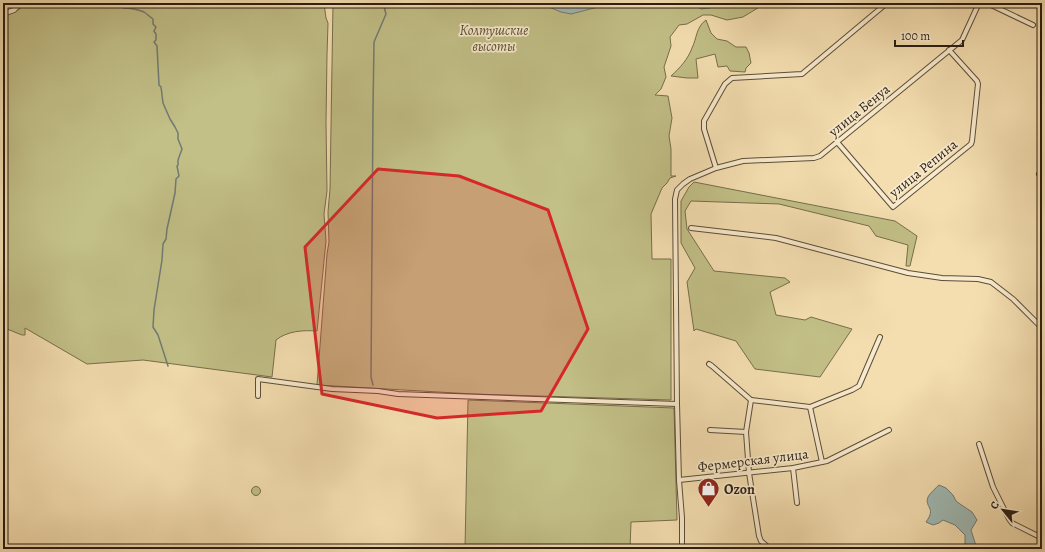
<svg xmlns="http://www.w3.org/2000/svg" width="1045" height="552" viewBox="0 0 1045 552" font-family="Alegreya,serif">
  <rect width="100%" height="100%" fill="#f4deb0"/>
  <filter id="stains"><feTurbulence type="fractalNoise" baseFrequency=".005" numOctaves="4"/><feColorMatrix values="0 0 0 0 .2 0 0 0 0 .09 0 0 0 0 .02 0 0 0 .5 -.17"/></filter>
  <radialGradient id="worn" r=".72"><stop offset=".6" stop-color="#630" stop-opacity="0"/><stop offset="1" stop-color="#630" stop-opacity=".3"/></radialGradient>
  <g fill="#c2bf87" stroke="#766e4c">
    <path d="M25 3H324L326 18 328 23 327 55 326 122 327 191 324 214 326 241 317 331C303 330 287 331 276 340L272 377 143 360 87 364 25 328V335H22L7 329 3 326V16C12 13 20 11 25 3Z"/>
    <path d="M333 3H766L743 17 727 20 711 15H703L687 24 679 25 670 37 671 46 664 67 666 77 661 89 655 95 668 96 672 118 669 136 671 149V176H676L670 178 667 183 662 188 651 214 652 259H671V400L473 394 317 385 327 254 329 242 328 212 330 189Z"/>
    <path d="M706 20 711 33 717 39 727 41 736 47H746L749 53 751 63 746 68 745 72 730 71 727 66 718 67 715 54 696 59 698 78H687L671 76C680 68 688 59 692 48 697 38 696 27 706 20Z"/>
    <path d="M694 182 895 221 917 236 910 266H906L908 245 876 236 869 226 779 204 691 201 685 211 687 229 714 271 785 278 790 282 770 292 776 315 805 320 811 317 852 329 820 377 755 369 736 341 696 329 694 331 687 282 695 268 681 243V201L689 187Z"/>
    <path d="M468 400 674 408 677 520 631 522 630 549H465Z"/>
    <circle cx="256" cy="491" r="4.5"/>
  </g>
  <g fill="#9fbab5" stroke="#707b74">
    <path d="M539 3H601L598 7 571 14 561 12Z"/>
    <path d="M692 3H739L709 8 701 9Z"/>
    <path d="M939 485 946 488 953 495 956 501 960 504 972 512 977 520 971 530 977 549H965V535L955 525 943 520 939 523 933 525 926 522C937 507 924 508 928 497 930 493 936 488 939 485Z"/>
  </g>
  <g fill="none" stroke-linecap="round" stroke-linejoin="round">
    <g stroke="#707b74" stroke-width="1.5">
      <path d="M124 3 125 5 123 8C129 8 139 10 144 12 147 14 150 17 153 19V24L156 27 154 31 156 34V40L154 42 157 46 159 85 161 87 163 103 170 119 175 127 178 133V139L182 149 178 160V165L177 166 179 176 176 179 175 193 167 229 166 239 163 244 162 260 154 310 153 327 158 335 168 366"/>
      <path d="M373 385 371 377 373 109 374 42 386 14 383 3"/>
    </g>
    <defs>
      <g id="street">
        <path d="M987 3 1033 25"/>
        <path d="M3 14 14 10 21 3"/>
        <path d="M837 142 893 207 971 144 972 141 978 84 977 81 949 50"/>
        <path d="M716 168 704 129V121L725 84 732 78 802 74 887 3"/>
        <path d="M1039 174 1042 176"/>
        <path d="M691 228 776 238 908 273 942 278 978 279 991 282 1013 299 1042 328"/>
        <path d="M709 364 712 366 751 400"/>
        <path d="M258 396V379L332 389 378 391 398 394 677 404"/>
        <path d="M751 400 810 407 852 390 859 386 880 337"/>
        <path d="M751 400 746 432 749 473 759 536 761 541 770 549"/>
        <path d="M810 407 822 462"/>
        <path d="M710 430 746 432"/>
        <path d="M979 444 993 487 1009 519 1012 523 1042 538"/>
        <path d="M793 468 797 503"/>
        <path d="M679 480 793 468 827 461 889 430"/>
        <path d="M682 549V518L679 480 677 404 675 199 677 190 683 184 690 179 716 168 743 161 814 158 820 156 962 40 979 3"/>
      </g>
    </defs>
    <use href="#street" stroke="#5c4d3a" stroke-width="6"/>
    <use href="#street" stroke="#f8eacc" stroke-width="4"/>
  </g>
  <path fill="#d62828" fill-opacity="0.2" stroke="#d62828" stroke-width="3" stroke-linejoin="round" d="M378 169 459 176 548 210 588 329 541 411 437 418 322 394 305 247Z"/>
  <defs>
    <symbol id="shop-pin" viewBox="-11 -11 22 30"><path d="M0 17L-7.5 6A9.5 9.5 0 1 1 7.5 6Z" fill="#8f2418" stroke="#f8eacc"/><path d="M-5-2.5h2.3a2.7 3.5 0 0 1 5.4 0H5L5.5 6h-11ZM-1.5-2.5h3a1.5 2.3 0 0 0-3 0Z" fill="#fff"/></symbol>
  </defs>
  <g fill-rule="evenodd">
    <use href="#shop-pin" x="696" y="476" width="25" height="34"/>
  </g>
  <g text-anchor="middle" stroke-width="3.5" stroke-linejoin="round" paint-order="stroke">
    <g font-size="14" font-style="italic" fill="#584e35" stroke="#f8eacc">
      <text x="494" y="35">Колтушские<tspan x="494" dy="16">высоты</tspan></text>
    </g>
    <g font-size="14" fill="#2a1d12" stroke="#f8eacc">
      <text transform="translate(859 110) rotate(-39)" y="5">улица Бенуа</text>
      <text transform="translate(923 168) rotate(-39)" y="5">улица Репина</text>
      <text transform="translate(753 460) rotate(-7)" y="5">Фермерская улица</text>
    </g>
    <g font-size="14" font-weight="bold" fill="#2a1d12" stroke="#f8eacc" text-anchor="start">
      <text x="724" y="494">Ozon</text>
    </g>
  </g>
  <rect width="1045" height="552" fill="none" stroke="#f4deb0" stroke-width="16"/>
  <rect x="4" y="4" width="1037" height="544" fill="none" stroke="#2a1d12" stroke-width="2"/>
  <rect x="8" y="8" width="1029" height="536" fill="none" stroke="#2a1d12"/>
  <g transform="translate(1003 510) rotate(300)" stroke="#f8eacc" stroke-width="3" paint-order="stroke">
  <path d="M0-3L7 15L0 10L-7 15Z" fill="#2a1d12"/>
  <text y="-6" font-size="11" font-weight="bold" text-anchor="middle" fill="#2a1d12">С</text>
  </g>
  <path d="M895 40v6h68v-6" fill="none" stroke="#2a1d12" stroke-width="2"/>
  <text x="901" y="40" font-size="12" fill="#2a1d12" stroke="#f8eacc" stroke-width="3" paint-order="stroke">100 m</text>
  <rect width="100%" height="100%" filter="url(#stains)"/>
  <rect width="100%" height="100%" fill="url(#worn)"/>
</svg>
